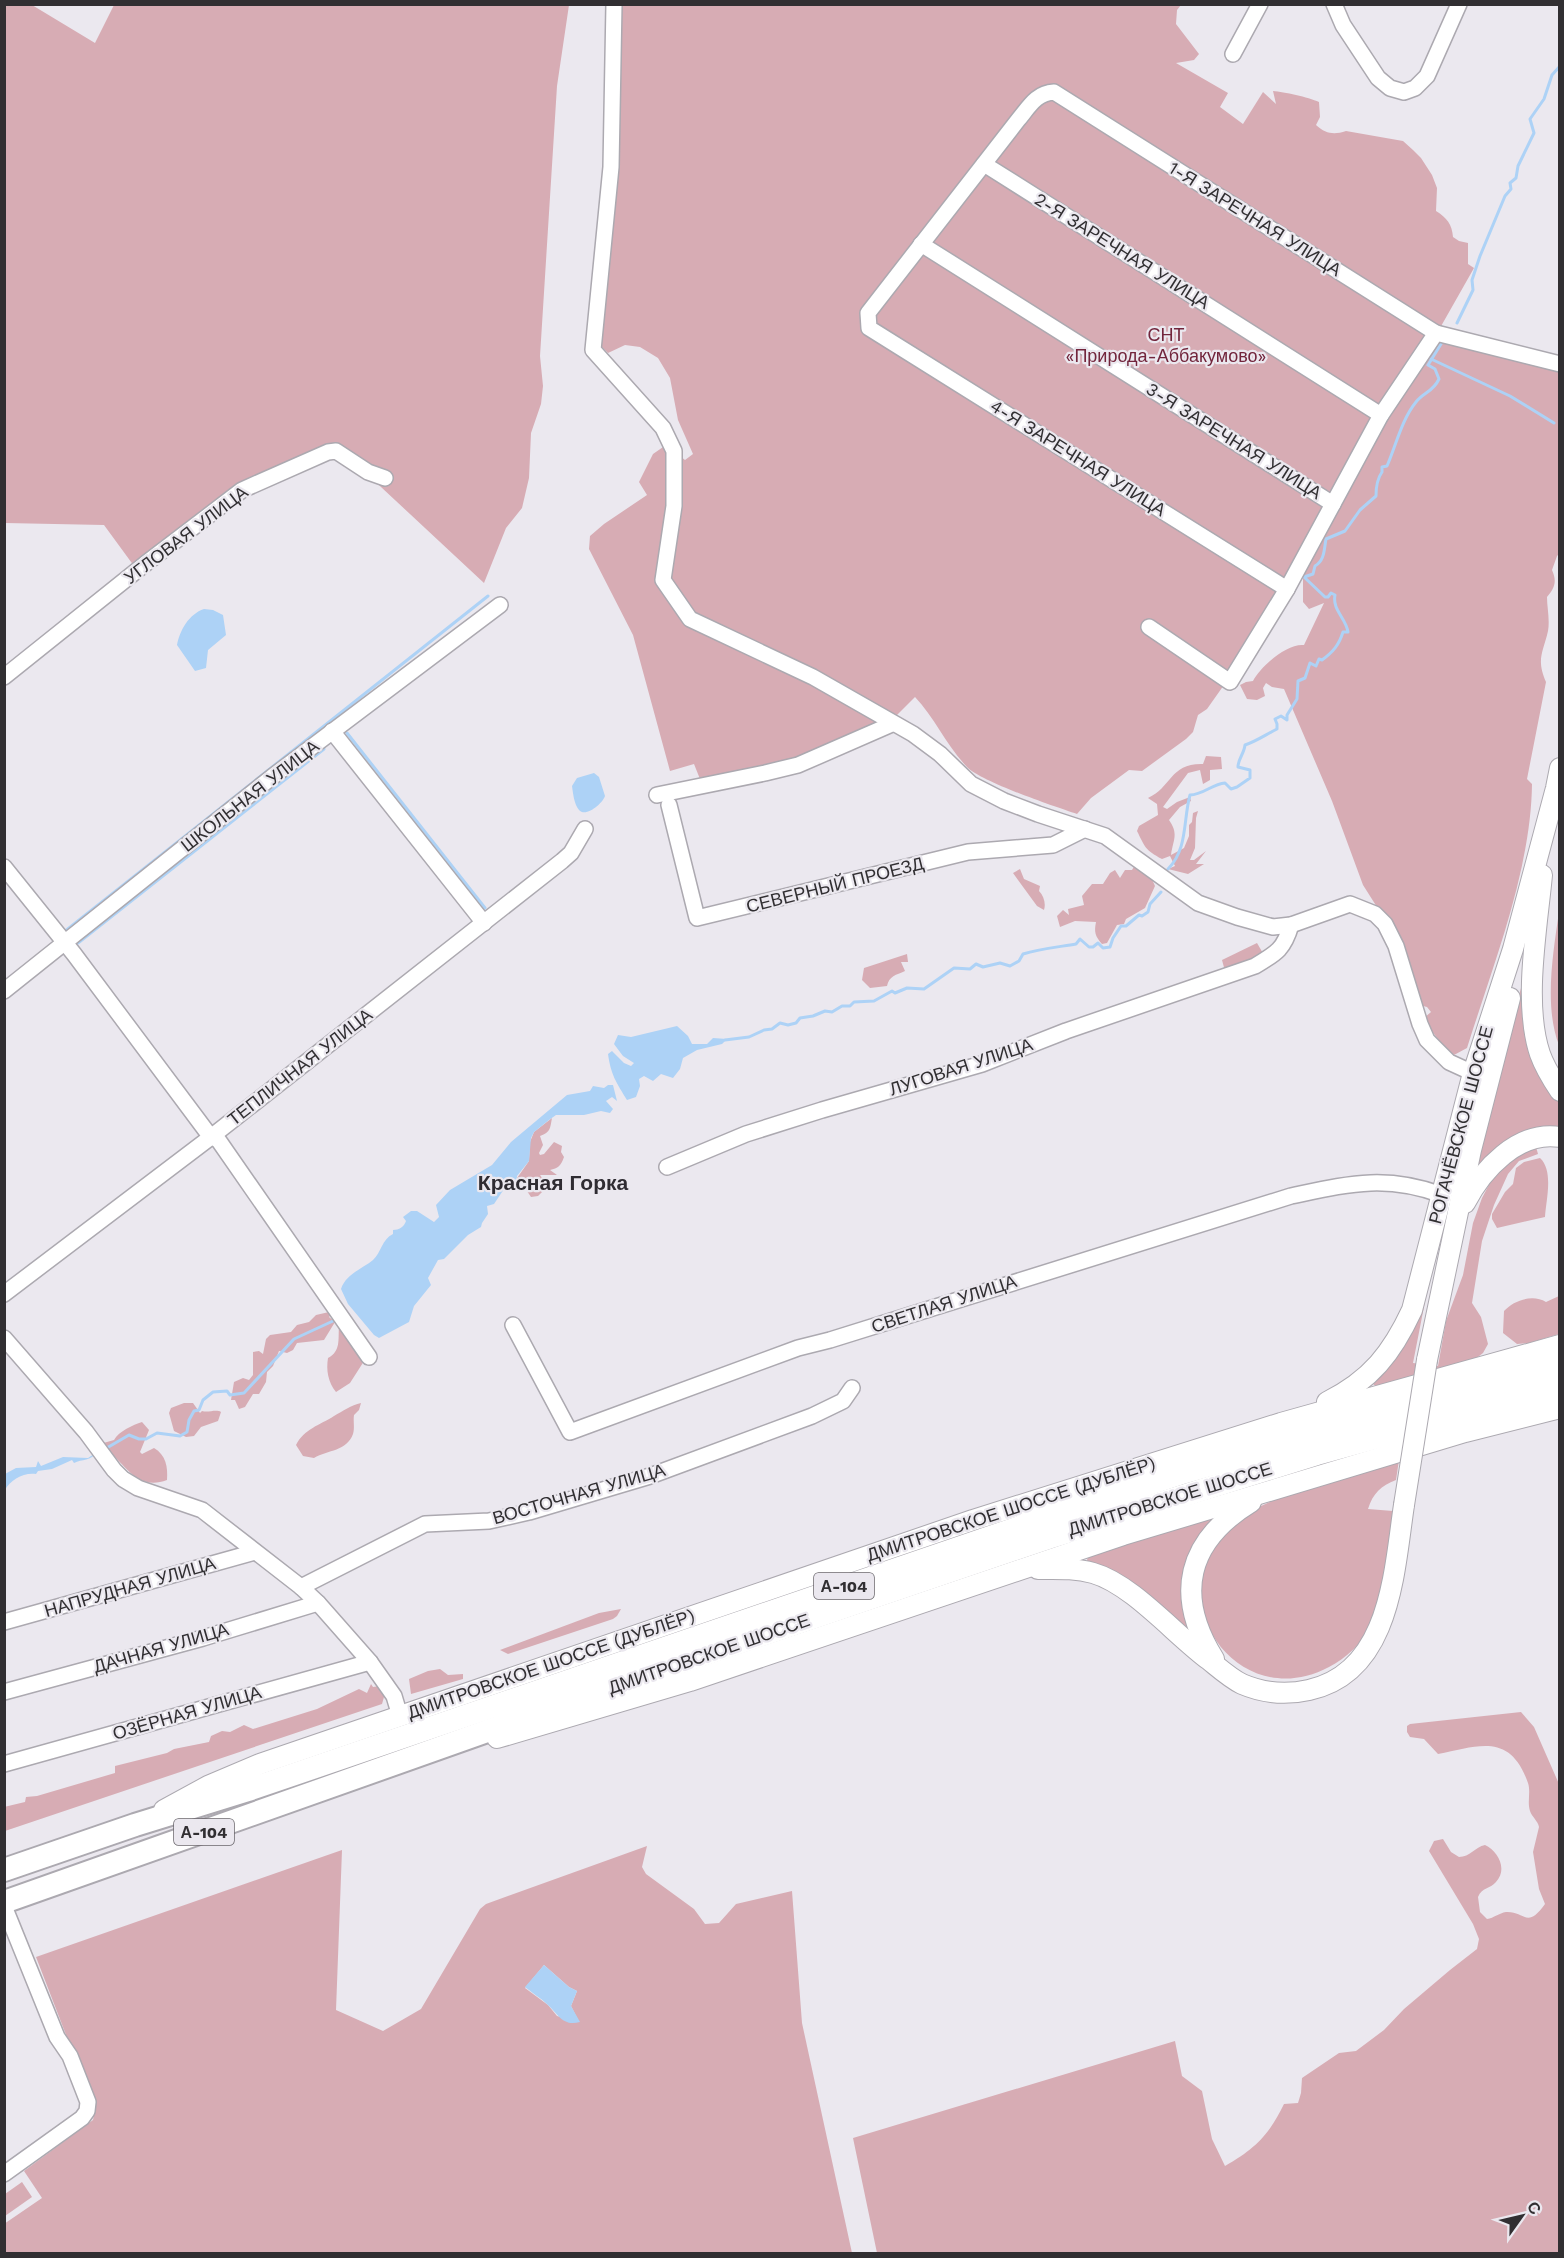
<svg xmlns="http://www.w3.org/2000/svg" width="1564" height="2258" viewBox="0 0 1564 2258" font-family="'Work Sans',sans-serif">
  <rect width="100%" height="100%" fill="#ebe8ef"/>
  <g fill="#d7acb4" fill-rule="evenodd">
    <path d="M5 5H32L95 43 114 5H569L557 86 540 356 543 386 541 404 531 433 529 478 522 508 506 528 484 583 337 446 310 455 134 566 104 525 5 523Z"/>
    <path d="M620 5H1181L1177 10 1176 24 1199 54 1194 60 1176 63 1228 93 1220 107 1243 124 1263 92 1276 104 1273 91C1284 92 1308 97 1319 102L1320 117 1316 125C1326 134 1334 135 1346 131L1403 141 1413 150 1421 158 1432 175 1437 188 1436 211C1447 218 1452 224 1453 237L1459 241 1468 243V264L1474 268 1440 328 1559 366V554L1557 556 1552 570C1557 581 1555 588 1547 597 1547 607 1550 620 1548 631 1543 653 1536 659 1546 682L1527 779 1532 784C1531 871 1493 965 1467 1048L1454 1055C1444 1049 1429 1028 1424 1018L1431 1012 1427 1007 1419 1005 1403 948 1363 885 1332 801 1284 689 1272 687 1266 683 1263 688 1265 696 1257 700 1247 699 1240 685 1246 682 1253 681C1260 667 1287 643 1304 645L1324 603 1309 609 1303 602V573L1207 709 1198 715 1193 732 1186 739 1142 771 1129 770 1091 798 1077 814C1053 806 982 782 967 767 946 745 935 718 915 697L896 716 794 761 700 779 694 764 670 771 633 635 589 549 590 536 604 524 647 495 639 482 653 454 666 445 685 460 693 454 678 420 670 378 658 358 640 347 625 345 608 353 596 341Z"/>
    <path d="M1206 756 1221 757 1222 769 1210 770V780L1203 784 1200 770 1188 773 1163 807 1167 809 1177 802 1190 797 1191 801 1180 807 1169 820C1179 834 1173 840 1171 855L1184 848 1189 836V825L1192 822 1193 813 1198 811 1196 818 1195 848 1190 860H1194L1206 851 1196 864H1204L1188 874 1168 869 1175 866 1170 856 1162 859C1145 850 1145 847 1137 831L1139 826 1158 815 1157 804 1148 798C1172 787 1170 763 1203 764Z"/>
    <path d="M1135 865 1150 875 1155 886 1145 908 1126 919 1124 924 1117 925 1107 943 1102 944C1095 936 1094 932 1096 922L1075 921 1060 927 1057 916 1063 910 1069 915 1068 909 1084 905 1082 896 1092 884H1103L1110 873 1115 870 1120 878 1125 870H1132Z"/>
    <path d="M1020 869 1024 879 1040 886 1039 891C1044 896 1046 904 1044 910L1037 906 1013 873Z"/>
    <path d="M1559 912 1560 1045H1559C1544 1007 1553 953 1559 912Z"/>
    <path d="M1257 943 1264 955 1225 971 1222 960Z"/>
    <path d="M907 954 908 962H901L905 971C896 975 889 976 887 986L870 988 862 980 864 968Z"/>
    <path d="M1523 986 1554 1094 1559 1101V1132L1478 1165 1477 1161 1521 988Z"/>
    <path d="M552 1118C550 1128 551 1132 540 1136L543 1145 539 1153 540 1155 544 1154 554 1142 562 1146 561 1152 564 1157C561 1166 558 1168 550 1170L557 1175H540L545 1182 543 1186 544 1190 538 1196 531 1197 527 1191V1186L536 1185V1181L532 1179C526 1184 522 1185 515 1181L529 1161 530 1142 534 1132Z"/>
    <path d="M1536 1147 1538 1154 1519 1161 1508 1174 1494 1205 1482 1241 1472 1303 1481 1317 1488 1344 1483 1353 1474 1360 1379 1387 1374 1385 1373 1383 1430 1276 1413 1363 1438 1366 1446 1321 1463 1275 1473 1223 1482 1198 1492 1179 1512 1157Z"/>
    <path d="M1540 1158C1554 1171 1546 1200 1545 1217L1497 1228 1492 1219V1214L1505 1192 1513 1184 1516 1168 1524 1162Z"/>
    <path d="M1559 1296V1334L1529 1343 1517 1344 1503 1333 1504 1311C1514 1300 1533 1294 1546 1302Z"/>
    <path d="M329 1312H333L329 1317 335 1322 324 1340 297 1343 293 1350 287 1353 279 1351 273 1366 267 1372 266 1382 259 1394H253L245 1407 239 1409 235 1400H231L234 1382 243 1378 249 1380 253 1375V1352L259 1351 263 1354 266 1339 270 1335 291 1332 297 1325 309 1322 316 1315Z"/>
    <path d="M339 1326 366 1358 350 1383 336 1392C328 1382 326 1370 328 1358 341 1351 338 1340 339 1326Z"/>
    <path d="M184 1403H193L200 1413 202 1411C208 1413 216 1409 221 1412L218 1421 201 1427 194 1436 186 1437 174 1431 169 1413 171 1408Z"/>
    <path d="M361 1403 359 1410 354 1415C353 1421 355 1428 353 1434 347 1451 328 1450 314 1458L303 1456 296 1445C304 1429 320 1425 334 1416 343 1411 351 1405 361 1403Z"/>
    <path d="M142 1422 149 1430 140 1452 142 1454 154 1448C166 1455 168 1467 167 1480 134 1493 122 1457 100 1444L114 1440C119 1431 133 1425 142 1422Z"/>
    <path d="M1399 1460 1396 1480C1381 1486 1373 1493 1368 1509L1393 1511C1387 1548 1386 1592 1370 1626 1361 1645 1346 1658 1329 1667 1241 1714 1162 1607 1221 1535 1255 1495 1349 1476 1399 1460Z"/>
    <path d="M1208 1518 1213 1522 1198 1545 1191 1634 1088 1563 1087 1560 1088 1557Z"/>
    <path d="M621 1609 617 1616 613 1619 508 1654 500 1650 599 1613Z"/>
    <path d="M440 1669 448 1675 463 1674V1679L411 1694 409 1679 428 1671Z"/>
    <path d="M371 1684 373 1687 380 1686 386 1690 382 1704 5 1831 4 1807 25 1802 26 1797 37 1796 115 1773V1766L167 1753 174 1749 209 1742 211 1736 222 1731 230 1732 244 1725 253 1729 317 1709 359 1689 367 1693Z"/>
    <path d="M1521 1712 1534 1727 1559 1784V2253H877L853 2138 1175 2041 1182 2076 1202 2091 1212 2139 1225 2166C1256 2148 1268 2136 1284 2104L1298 2103 1301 2093 1302 2078 1339 2053 1356 2051 1384 2030 1404 2009 1450 1970 1477 1949 1479 1939 1473 1924 1429 1851 1434 1841 1443 1839 1451 1852 1459 1857C1470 1857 1475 1847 1485 1845 1498 1851 1508 1869 1496 1882 1490 1889 1482 1887 1478 1897L1480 1912 1487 1919C1494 1918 1499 1913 1506 1912 1526 1911 1526 1930 1545 1904L1539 1889 1533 1852 1539 1827C1538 1821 1532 1817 1530 1811 1527 1802 1531 1792 1528 1783 1510 1732 1479 1746 1438 1754L1424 1739 1410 1737 1407 1732V1726L1410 1724Z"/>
    <path d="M647 1846 642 1867 646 1874 694 1909 705 1924 719 1923 736 1904 792 1891 802 2023 852 2253 5 2254 4 2224 42 2198 24 2171 93 2120 95 2110 36 1957 342 1850 336 2010 383 2031 421 2009 480 1909 486 1904ZM544 1965 569 1987 577 1991 571 2006 579 2022 557 2016 548 2005 525 1988Z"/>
    <path d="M22 2182 32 2197 5 2216V2194Z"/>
  </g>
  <g fill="#add2f6">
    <path d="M204 609 213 610 223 615 226 635 208 650 206 668 195 671 177 645C180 630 189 614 204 609Z"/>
    <path d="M594 773 599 777 605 796C603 803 586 818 579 810 574 804 573 793 572 786L577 778Z"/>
    <path d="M677 1026 688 1036 692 1044H707L713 1038 727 1039 722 1044 697 1050 683 1058 680 1069 673 1078 661 1074 653 1081 644 1076 639 1079 640 1086 636 1097 627 1100C616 1082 611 1075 608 1054L612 1051 624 1063 631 1066 634 1063 623 1056 614 1044 618 1035 631 1037Z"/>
    <path d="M608 1085H613L617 1101 612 1097 606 1101 613 1109 610 1113 601 1111 584 1115H556L549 1120 534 1132 531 1138 529 1161 517 1176 516 1186 504 1189 494 1204 487 1206 488 1214 482 1223 481 1227 468 1235 444 1259 438 1260 428 1278 431 1285 414 1306 409 1322 379 1338 374 1335 348 1304 341 1289C346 1274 362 1269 373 1260 381 1253 382 1239 393 1234V1230C399 1230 404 1227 406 1221L403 1217 411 1211H417L434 1222 439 1217 436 1205 450 1190 492 1165 511 1142 567 1095 590 1091 593 1086 604 1088Z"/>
    <path d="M97 1452C91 1461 82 1459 74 1463L72 1460 52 1469 38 1471 36 1474C24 1472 10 1480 5 1490V1474L16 1468 36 1467 38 1461 41 1466 63 1457 88 1458Z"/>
    <path d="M544 1965 569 1987 577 1991 571 2006 580 2022C563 2027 558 2014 548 2005 541 1998 532 1993 525 1987Z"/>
  </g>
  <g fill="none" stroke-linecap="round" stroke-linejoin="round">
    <g stroke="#add2f6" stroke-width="3">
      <path d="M1457 323 1473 290 1472 280 1480 256 1505 196 1511 189 1510 183 1516 178 1518 166 1534 133 1530 119 1544 99 1552 75 1560 66"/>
      <path d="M1431 359 1510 396 1554 423"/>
      <path d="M347 733 485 908"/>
      <path d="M1168 869C1188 849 1183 820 1190 795 1203 795 1212 784 1225 783L1231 789 1237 787 1250 778V770L1238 767C1238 759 1244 754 1245 745 1257 741 1265 735 1277 729V724L1275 719 1281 716 1287 720V715L1297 699 1298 681 1305 678 1310 663 1316 666 1319 659 1322 660C1333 652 1339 645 1343 632H1348C1346 618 1332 610 1335 595L1331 593 1328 597H1325L1304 577 1313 574 1315 566C1325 560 1324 549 1326 539L1345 531 1360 510 1376 496C1376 487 1377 479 1382 472V467L1387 466C1396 445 1402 419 1416 402 1424 392 1433 392 1439 379L1435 369 1428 365 1441 344"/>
      <path d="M64 932 488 596"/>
      <path d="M78 943 324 749"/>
      <path d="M725 1040 749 1037 764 1030 772 1029 780 1023 788 1025 796 1023 800 1018 813 1016 825 1011 832 1012 842 1006H850L854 1002 874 1001 892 991 895 993 907 988 924 989 954 968 970 969 976 964 983 967 1000 963 1010 966 1019 961 1023 954C1039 949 1058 947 1076 944L1080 939 1089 947H1093L1098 943 1103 948 1110 947 1113 938 1121 926H1126L1139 915 1142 916 1148 912 1150 904 1161 892"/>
      <path d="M105 1449 129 1435 139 1439H146L157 1433 180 1436 187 1432 189 1420 194 1411 199 1410 203 1400 213 1392 227 1391 230 1395 244 1393 294 1339 333 1321"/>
    </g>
    <defs>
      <g id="minor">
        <path d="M614 4 611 167 593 350 663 428 674 451V506L663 580 690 619 813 677 913 734 940 754 971 784 1004 801 1038 814 1105 836 1198 903 1237 917 1273 927 1291 925 1350 904 1375 914 1385 924 1396 946 1420 1024 1427 1040 1449 1062 1473 1073"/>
        <path d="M1334 4 1343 25 1378 78 1390 88 1404 92 1415 88 1427 76 1459 4"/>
        <path d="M1233 54 1260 4"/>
        <path d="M984 164 1381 415"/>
        <path d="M921 244 1333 504"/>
        <path d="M1287 589 869 328 868 313 1018 120C1029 107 1036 93 1054 92L1436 333 1560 364"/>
        <path d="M1149 627 1230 682 1287 589 1381 415 1436 333"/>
        <path d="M4 677 145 564 242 490 328 452 336 451 368 472 385 478"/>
        <path d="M332 731 484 923"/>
        <path d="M657 795 765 773 798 765 892 724"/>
        <path d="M669 805 697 918 968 852 1053 845 1085 829"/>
        <path d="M4 867 74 954 207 1132 219 1141 369 1357"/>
        <path d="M4 991 272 777 500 605"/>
        <path d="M667 1167 746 1134 822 1110 982 1064 1066 1031 1255 966C1277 953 1284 949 1291 925"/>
        <path d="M4 1294 211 1137 562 861 571 853 585 829"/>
        <path d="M513 1325 570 1432 798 1348 830 1340 1291 1196C1348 1184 1385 1174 1442 1195"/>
        <path d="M4 1338 86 1432 114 1470 123 1479 138 1488 202 1510 301 1587 318 1603 370 1662 394 1696 400 1716"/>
        <path d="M301 1587 425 1524 489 1521 529 1512 650 1476 812 1416 843 1401 852 1388"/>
        <path d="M4 1622 255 1552"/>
        <path d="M4 1692 203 1638 318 1603"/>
        <path d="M4 1764 370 1662"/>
        <path d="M4 1906 57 2037 70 2056 88 2102 87 2111 82 2118 4 2174"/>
      </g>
      <g id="major">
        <path d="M1542 875C1537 928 1523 1004 1540 1054 1545 1068 1552 1079 1560 1091"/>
        <path d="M1465 1203C1482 1170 1518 1130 1560 1137"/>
        <path d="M1427 1360 1471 1150 1510 998"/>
        <path d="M1327 1402C1371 1380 1392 1353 1412 1310L1473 1073 1513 949 1556 788 1560 768"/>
        <path d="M1038 1569C1057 1569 1075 1568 1093 1573 1132 1584 1175 1635 1209 1660 1219 1668 1230 1678 1242 1684 1263 1693 1287 1695 1309 1690 1391 1672 1394 1571 1404 1505"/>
        <path d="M1214 1659C1174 1595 1187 1541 1251 1502"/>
        <path d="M497 1738 690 1681 1123 1535 1465 1432 1560 1408"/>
        <path d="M164 1810 208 1786 260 1764 973 1520 1281 1423 1560 1345"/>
      </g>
      <g id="highway">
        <path d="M4 1870 135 1825 248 1790 1043 1519 1179 1474 1312 1435 1560 1366"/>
        <path d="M4 1902 668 1667 1048 1538 1317 1454 1560 1387"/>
      </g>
    </defs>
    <use href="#minor" stroke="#aca9b0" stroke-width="18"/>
    <use href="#major" stroke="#aca9b0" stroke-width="22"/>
    <use href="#highway" stroke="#aca9b0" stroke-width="26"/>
    <use href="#minor" stroke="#fff" stroke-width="15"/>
    <use href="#major" stroke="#fff" stroke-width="20"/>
    <use href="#highway" stroke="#fff" stroke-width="22"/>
    <defs>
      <path id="major-bridge" d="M1404 1505 1427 1360"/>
    </defs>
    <use href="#major-bridge" stroke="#aca9b0" stroke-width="22" stroke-linecap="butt"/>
    <use href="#major-bridge" stroke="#fff" stroke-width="20"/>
  </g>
  <g text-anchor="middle" stroke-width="4.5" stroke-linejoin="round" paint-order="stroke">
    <g fill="#ebe8ef" stroke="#69666b" stroke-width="1.5">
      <rect x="814" y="1573" width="60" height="26" rx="4.5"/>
      <rect x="174" y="1819" width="60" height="26" rx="4.5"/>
    </g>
    <g font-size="16" font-weight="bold" fill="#312f32">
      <text x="844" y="1592">А-104</text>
      <text x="204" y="1838">А-104</text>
    </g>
    <g font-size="18" fill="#312f32" stroke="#ebe8ef">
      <text transform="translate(1255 219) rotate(32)" y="6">1-Я ЗАРЕЧНАЯ УЛИЦА</text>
      <text transform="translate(1122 251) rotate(32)" y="6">2-Я ЗАРЕЧНАЯ УЛИЦА</text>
      <text transform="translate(1234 441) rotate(32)" y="6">3-Я ЗАРЕЧНАЯ УЛИЦА</text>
      <text transform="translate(1078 458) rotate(32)" y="6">4-Я ЗАРЕЧНАЯ УЛИЦА</text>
      <text transform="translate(186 535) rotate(-37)" y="6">УГЛОВАЯ УЛИЦА</text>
      <text transform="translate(250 796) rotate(-38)" y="6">ШКОЛЬНАЯ УЛИЦА</text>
      <text transform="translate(835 885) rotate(-14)" y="6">СЕВЕРНЫЙ ПРОЕЗД</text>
      <text transform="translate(300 1067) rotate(-38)" y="6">ТЕПЛИЧНАЯ УЛИЦА</text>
      <text transform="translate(961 1067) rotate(-18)" y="6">ЛУГОВАЯ УЛИЦА</text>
      <text transform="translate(1461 1125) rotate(-75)" y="6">РОГАЧЁВСКОЕ ШОССЕ</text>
      <text transform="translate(944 1304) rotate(-18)" y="6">СВЕТЛАЯ УЛИЦА</text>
      <text transform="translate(579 1494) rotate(-16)" y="6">ВОСТОЧНАЯ УЛИЦА</text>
      <text transform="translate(1170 1499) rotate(-17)" y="6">ДМИТРОВСКОЕ ШОССЕ</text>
      <text transform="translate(1011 1509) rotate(-18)" y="6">ДМИТРОВСКОЕ ШОССЕ (ДУБЛЁР)</text>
      <text transform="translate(130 1587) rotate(-16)" y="6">НАПРУДНАЯ УЛИЦА</text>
      <text transform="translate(161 1648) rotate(-16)" y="6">ДАЧНАЯ УЛИЦА</text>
      <text transform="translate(709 1654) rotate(-19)" y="6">ДМИТРОВСКОЕ ШОССЕ</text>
      <text transform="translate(551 1664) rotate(-19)" y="6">ДМИТРОВСКОЕ ШОССЕ (ДУБЛЁР)</text>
      <text transform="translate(187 1713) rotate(-16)" y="6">ОЗЁРНАЯ УЛИЦА</text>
    </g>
    <g font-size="18" fill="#72253c" stroke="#ebe8ef">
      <text x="1166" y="341">СНТ<tspan x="1166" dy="21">«Природа-Аббакумово»</tspan></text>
    </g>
    <g font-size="21" font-weight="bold" fill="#2f2c32" stroke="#ebe8ef">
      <text x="553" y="1190">Красная Горка</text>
    </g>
  </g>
  <rect width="1564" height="2258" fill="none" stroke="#312f32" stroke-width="12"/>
  <g transform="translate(1522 2216) rotate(56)" stroke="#ebe8ef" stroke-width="4.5" paint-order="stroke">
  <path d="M0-4.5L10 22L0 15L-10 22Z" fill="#312f32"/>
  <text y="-9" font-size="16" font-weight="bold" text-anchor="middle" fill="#312f32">С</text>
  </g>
</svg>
